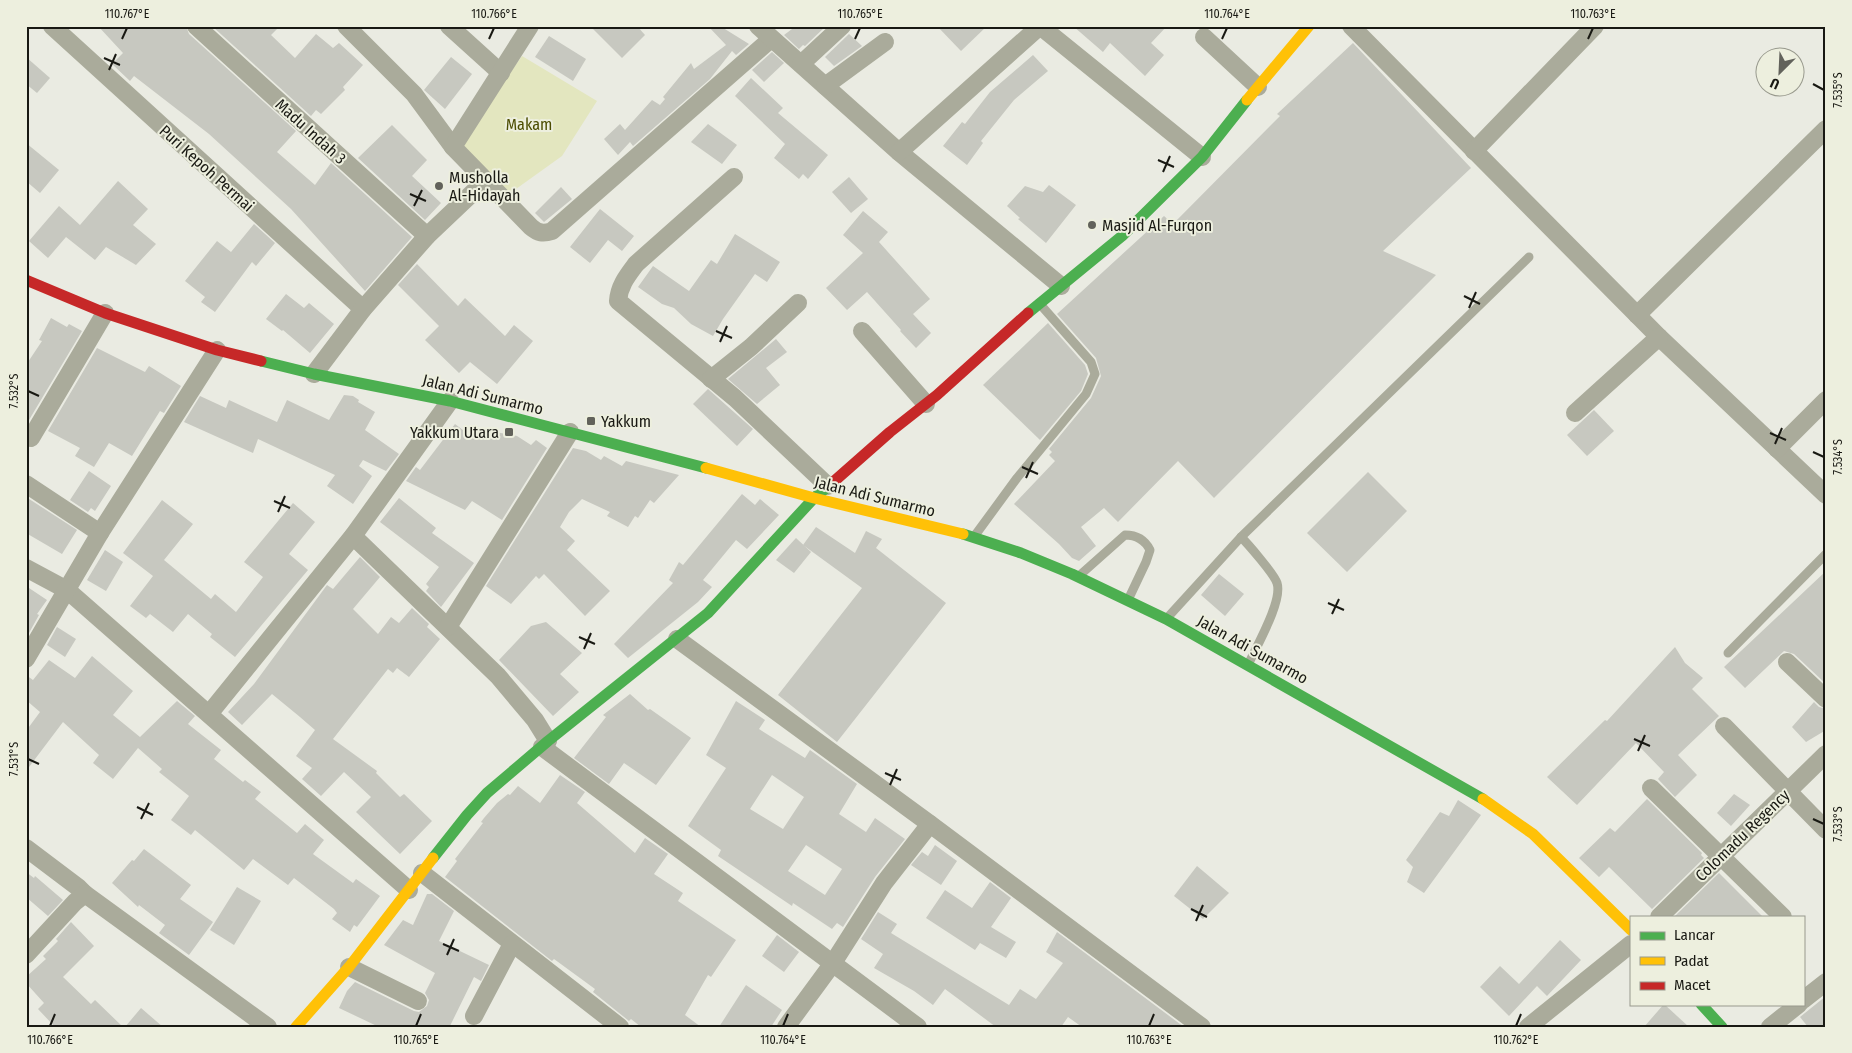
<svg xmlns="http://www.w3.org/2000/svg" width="1852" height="1053" viewBox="0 0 1852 1053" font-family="'Fira Sans Condensed',sans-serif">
  <rect width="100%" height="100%" fill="#eaebe2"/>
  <path fill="#e3e6bf" d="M522 56 597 101 562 156 509 194 460 143Z"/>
  <g fill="#c7c8c0" fill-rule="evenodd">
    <path d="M98 26H186L189 34 296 131 277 152 315 185 331 163 412 237 365 291 291 209 209 134 134 76 130 81 112 64 123 53Z"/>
    <path d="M212 26H280L271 35 295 58 316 34 333 48 339 43 363 65 343 87 345 90 321 114 316 110 311 116Z"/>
    <path d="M590 26H637L645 35 622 58Z"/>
    <path d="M708 26H720L749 44 736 55 732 51 710 79 633 146 630 142 618 155 604 139 620 124 625 130 652 100 660 105 665 99 663 97 691 63 694 69 726 45Z"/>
    <path d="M796 26H826L805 46 803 45 799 49 784 35Z"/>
    <path d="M937 26H987L961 51Z"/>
    <path d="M1073 26H1167L1151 43 1164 55 1145 76 1110 43 1103 52Z"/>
    <path d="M849 34 862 46 834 66 825 57Z"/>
    <path d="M549 36 586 59 573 81 535 57Z"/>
    <path d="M1353 43 1471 168 1383 251 1436 275 1214 498 1178 461 1118 522 1104 508 1081 527 1096 546 1079 561 1072 558 1059 544 1014 504 1055 461 1049 455 1052 452 1049 449 1091 398 1101 376 1096 358 1057 314 1164 216 1173 224 1280 116 1277 114Z"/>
    <path d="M772 52 784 63 764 82 752 70Z"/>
    <path d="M1033 55 1048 71 1014 100 981 141 983 143 967 165 943 146 962 122 965 124 990 92Z"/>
    <path d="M26 57 50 78 37 93 26 84Z"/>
    <path d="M451 57 472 74 445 109 424 90Z"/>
    <path d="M751 78 783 108 778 113 828 155 808 179 803 174 799 179 774 158 785 144 735 96Z"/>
    <path d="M708 124 737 145 722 164 691 142Z"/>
    <path d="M392 125 427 160 412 176 441 203 425 220 358 158Z"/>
    <path d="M26 143 59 170 40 193 26 181Z"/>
    <path d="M849 177 868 199 851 213 832 192Z"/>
    <path d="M118 181 148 209 133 225 156 244 136 265 106 247 95 260 66 237 48 258 29 241 59 206 80 225Z"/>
    <path d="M1049 185 1076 205 1046 243 1018 219 1020 218 1007 206 1025 186 1043 192Z"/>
    <path d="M561 187 572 199 544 222 535 213Z"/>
    <path d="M600 209 634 236 622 251 608 240 590 263 570 247Z"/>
    <path d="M863 211 888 232 879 242 930 299 913 314 931 333 916 348 900 331 901 330 867 292 847 310 826 288 863 253 843 235Z"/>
    <path d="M254 224 275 243 256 266 252 262 215 312 201 302 205 297 185 281 217 241 231 252Z"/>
    <path d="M735 234 780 262 767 282 755 274 723 319 713 336 691 324 674 308 662 304 638 287 653 266 689 291 711 260 717 264Z"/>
    <path d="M417 264 458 306 465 298 505 336 514 325 533 341 497 384 470 362 459 373 425 340 439 326 398 285Z"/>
    <path d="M286 294 304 308 309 303 334 324 310 353 283 330 282 331 266 319Z"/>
    <path d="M51 318 67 327 69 324 82 331 29 420 26 418V365L42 341 39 340Z"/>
    <path d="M1048 323 1085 365 1088 374 1081 391 1040 440 983 385Z"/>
    <path d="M776 339 787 352 766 368 780 385 757 404 728 379Z"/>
    <path d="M97 348 145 372 149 366 181 386 164 413 160 411 132 456 109 443 94 467 75 456 80 448 48 431Z"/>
    <path d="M708 389 753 429 737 446 693 404Z"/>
    <path d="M344 395 353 396 359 400 358 402 375 412 365 430 399 454 386 471 363 460 359 466 372 476 353 504 327 486 335 475 258 439 253 453 184 422 200 396 226 408 229 400 277 422 287 400 329 420Z"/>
    <path d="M1594 410 1614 431 1587 456 1567 435Z"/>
    <path d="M455 424 472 437 480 429 517 436 531 445 536 440 547 448 502 520 472 501 465 510 406 481 416 467 420 470Z"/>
    <path d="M573 448 586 451 601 460 604 456 622 466 626 461 679 475 654 503 650 500 638 518 635 516 628 527 607 516 610 512 582 499 569 512 560 527 575 541 567 550 610 591 585 616 544 574 539 579 536 576 511 604 486 586Z"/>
    <path d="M89 471 111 486 95 511 91 508 88 512 70 500Z"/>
    <path d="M1368 472 1407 511 1347 572 1307 533Z"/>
    <path d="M742 494 755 505 760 499 779 515 747 549 736 540 703 580 712 587 698 602 628 658 614 644 673 583 669 580 679 562 683 565Z"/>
    <path d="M26 497 77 530 62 554 26 533Z"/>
    <path d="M399 498 436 528 432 533 474 563 441 607 426 591 429 587 426 584 439 567 380 522Z"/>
    <path d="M162 500 193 524 164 560 211 599 215 594 236 612 263 577 244 562 293 503 315 522 289 554 308 570 235 657 210 637 212 634 188 614 173 632 150 614 146 618 130 606 153 576 123 553Z"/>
    <path d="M816 527 855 553 866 531 882 539 876 548 946 603 837 742 778 695 862 588 803 545Z"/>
    <path d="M796 538 811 552 794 573 776 560Z"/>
    <path d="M105 550 123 562 106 591 87 580Z"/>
    <path d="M360 557 380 577 353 609 378 634 391 617 399 623 412 608 429 624 427 627 440 639 409 677 397 668 393 673 388 669 333 739 377 771 376 773 400 797 404 794 432 821 400 854 356 812 371 797 344 772 321 796 302 779 312 768 296 756 315 730 300 717 272 694 242 725 228 712 254 684 327 585 333 589Z"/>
    <path d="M1826 571V684L1794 654 1784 651 1745 688 1724 667Z"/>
    <path d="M1219 574 1244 594 1225 616 1201 595Z"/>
    <path d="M26 586 47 600 37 614 39 615 29 633 26 632Z"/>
    <path d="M546 622 582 653 560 674 579 692 553 716 499 660 531 626Z"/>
    <path d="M57 627 76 639 65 657 47 645Z"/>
    <path d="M1675 647 1685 663 1703 678 1692 689 1719 716 1678 755 1697 775 1675 797 1658 779 1664 772 1636 743 1577 805 1547 777 1605 720 1607 721Z"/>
    <path d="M92 656 133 691 113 715 140 737 177 701 195 716 188 724 221 750 214 759 243 782 245 780 261 792 255 799 297 833 305 824 324 840 313 854 353 883 356 879 380 896 357 927 354 925 350 932 332 919 337 913 334 909 294 878 288 885 253 859 244 870 195 830 191 835 171 820 189 796 159 772 162 769 138 748 113 779 93 763 99 755 63 722 26 771V731L40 712 26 700V675L33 680 49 660 75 678Z"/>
    <path d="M630 694 648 710 650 709 691 738 656 785 624 763 609 784 574 758 606 717 603 715Z"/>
    <path d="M736 701 765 720 759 729 805 758 810 750 857 784 839 814 866 832 875 818 905 839 875 877 843 927 837 923 832 929 793 903 792 906 718 856 721 850 688 826 726 768 706 755ZM772 775 804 797 783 829 750 809ZM806 845 842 869 825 895 788 871Z"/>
    <path d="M1814 702 1819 707 1826 709V730L1806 742 1792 727Z"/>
    <path d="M560 775 585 792 577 803 635 853 645 838 668 854 654 874 683 893 678 901 736 940 711 977 708 975 685 1015 701 1027H641L631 1019 629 1021 593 992 595 989 554 959 552 961 445 877 457 861 455 859 483 823 481 822 484 818 497 803 508 794 510 795 518 786 540 803Z"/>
    <path d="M1734 794 1750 805 1731 826 1717 813Z"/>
    <path d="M1647 799 1702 853 1701 855 1704 858 1652 909 1609 867 1599 877 1579 858 1610 828 1615 832Z"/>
    <path d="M1458 800 1481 815 1424 893 1407 882 1413 867 1406 860 1440 812 1449 816Z"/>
    <path d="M935 845 957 861 941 885 911 865 922 852 928 856Z"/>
    <path d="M144 849 191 885 180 899 213 922 189 955 159 933 165 925 139 905 138 907 112 883 132 860 134 861Z"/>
    <path d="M1197 866 1229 893 1203 919 1174 896Z"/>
    <path d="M26 872 34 878 35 876 63 900 48 916 26 897Z"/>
    <path d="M1719 873 1763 917H1674Z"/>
    <path d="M990 882 1011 898 991 927 1016 942 1006 958 980 943 975 950 926 918 945 890 972 908Z"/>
    <path d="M237 887 261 901 234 945 210 930Z"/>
    <path d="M427 894H432L454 911 439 941 489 965 481 981 474 977 450 1026 452 1027H379L339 1008 347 991 355 982 414 1011 419 1012 427 1006 429 1000 425 993 435 973 384 945 403 920 413 925Z"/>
    <path d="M878 912 897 924 891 933 1009 1005 1020 989 1036 999 1063 963 1046 952 1057 932 1184 1027H1082L1068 1017 1061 1027H996L945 989 933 1005 914 991 874 968 883 954 861 939Z"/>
    <path d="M71 922 94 946 63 977 91 1004 95 1000 123 1027H55L38 1009 44 1003 26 983V977L46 959 43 956 58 941 56 939Z"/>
    <path d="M777 935 799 952 784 972 762 956Z"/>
    <path d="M1560 940 1581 960 1547 996 1537 986 1509 1016 1480 987 1500 966 1519 984Z"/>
    <path d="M746 985 782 1010 771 1027H719Z"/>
    <path d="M1826 996V1027H1808L1800 1017Z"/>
    <path d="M1664 1004 1689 1027H1644Z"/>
    <path d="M141 1008 163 1027H125Z"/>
  </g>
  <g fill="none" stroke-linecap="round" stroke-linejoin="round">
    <g stroke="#aaab9b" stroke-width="9">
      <path d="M976 534 1017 478 1086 394 1095 374 1091 362 1039 303"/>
      <path d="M1241 537C1248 544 1274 574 1277 583 1283 601 1256 647 1248 665"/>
      <path d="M1080 575 1125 535C1137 535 1145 540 1150 550L1146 562 1128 600"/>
      <path d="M1168 617 1241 537 1529 257"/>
      <path d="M1728 653 1826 554"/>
    </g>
    <g stroke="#aaab9b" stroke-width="18">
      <path d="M52 26 363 309"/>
      <path d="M196 26 427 236"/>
      <path d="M346 26 414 94 453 147"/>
      <path d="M449 26 501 73"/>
      <path d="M530 26 453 147 531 227C538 233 543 234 552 231L771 39"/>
      <path d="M758 26 899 152 1061 286"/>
      <path d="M1040 26 1202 157"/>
      <path d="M1351 26 1659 337 1826 495"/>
      <path d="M1204 37 1258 87"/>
      <path d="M801 64 842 26"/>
      <path d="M825 86 885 42"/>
      <path d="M1474 151 1595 26"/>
      <path d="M899 152 1040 26"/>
      <path d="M734 177 636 264C627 276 619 286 618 301L735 398 828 486"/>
      <path d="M1637 315 1826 129"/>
      <path d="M862 331 926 404"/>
      <path d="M314 374 363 309 427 236 485 181"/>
      <path d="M711 379 751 347 798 303"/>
      <path d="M1575 413 1659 337"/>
      <path d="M31 438 105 313"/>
      <path d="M1777 449 1826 400"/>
      <path d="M26 484 100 533"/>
      <path d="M353 536 498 676 535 720 548 741"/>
      <path d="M26 568 67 590 409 890"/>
      <path d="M448 627 570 432"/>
      <path d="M677 639 930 824 1202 1027"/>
      <path d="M26 659 100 533 217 350"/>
      <path d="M1787 662 1826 699"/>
      <path d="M209 714 353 536 450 401"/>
      <path d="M1724 726 1826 830"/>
      <path d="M542 747 918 1027"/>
      <path d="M1651 788 1783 917"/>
      <path d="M26 848 79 888 85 894"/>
      <path d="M422 873 620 1027"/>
      <path d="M1659 917 1826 754"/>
      <path d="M26 955 75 902 85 894 268 1027"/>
      <path d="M349 967 418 1001"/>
      <path d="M1803 1000 1826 982"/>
      <path d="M474 1016 512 944"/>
      <path d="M786 1027 833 963 884 883 930 824"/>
      <path d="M1528 1027 1631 944"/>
      <path d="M1770 1027 1799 1004"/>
    </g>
    <g stroke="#4caf50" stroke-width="11">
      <path d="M1028 313 1122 236 1202 157 1247 100"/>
      <path d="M261 361 314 374 450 401 706 468"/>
      <path d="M963 534 1021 553 1072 574 1166 619 1483 799"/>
      <path d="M433 858 467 815 487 793 548 741 708 613 814 498 831 484"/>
      <path d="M1701 1004 1722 1027"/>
    </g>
    <g stroke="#ffc107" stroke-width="11">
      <path d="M1247 100 1309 26"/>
      <path d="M706 468 814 498 963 534"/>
      <path d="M1483 799 1533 834 1631 930"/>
      <path d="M296 1027 349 967 433 858"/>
    </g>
    <g stroke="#c62828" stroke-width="11">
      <path d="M26 280 105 313 217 350 261 361"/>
      <path d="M831 484 890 432 937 395 1028 313"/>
    </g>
  </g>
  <path fill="none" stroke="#191913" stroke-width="2" d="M122 39 127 28M489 39 494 28M855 39 860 28M1222 39 1227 28M1588 39 1593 28M104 58 120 65M109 70 116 54M1813 84 1824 90M1158 160 1174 167M1163 172 1170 156M410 194 426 201M414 206 422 190M1464 296 1480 304M1469 308 1476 292M716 331 732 338M720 342 727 326M28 391 39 396M1770 433 1786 440M1775 444 1782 428M1813 452 1824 457M1022 467 1038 474M1026 478 1033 462M274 501 290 508M278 512 285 496M1328 603 1344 610M1332 614 1339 599M579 637 595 644M584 649 591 633M1634 739 1650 746M1638 751 1645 735M28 759 39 764M885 773 901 780M890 785 897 769M137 807 153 815M141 819 149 803M1813 819 1824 824M1191 909 1207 917M1196 921 1203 905M443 944 459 951M447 955 454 939M50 1026 55 1014M416 1026 421 1014M783 1026 788 1014M1149 1026 1154 1014M1516 1026 1521 1014"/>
  <g fill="#62625b" stroke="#edefde" stroke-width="2">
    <circle cx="439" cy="186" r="5"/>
    <circle cx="1092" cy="225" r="5"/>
    <rect x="586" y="416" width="10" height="10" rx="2.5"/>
    <rect x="504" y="427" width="10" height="10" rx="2.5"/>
  </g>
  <g text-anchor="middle" stroke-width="4" stroke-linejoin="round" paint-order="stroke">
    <g font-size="16" fill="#4c4d02" stroke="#edefde">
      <text x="529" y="130">Makam</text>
    </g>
    <g font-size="16" fill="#191913" stroke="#edefde">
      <text transform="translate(311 131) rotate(42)" y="6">Madu Indah 3</text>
      <text transform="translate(207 168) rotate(42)" y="6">Puri Kepoh Permai</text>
      <text transform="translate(483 394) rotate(14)" y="6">Jalan Adi Sumarmo</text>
      <text transform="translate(875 496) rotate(14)" y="6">Jalan Adi Sumarmo</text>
      <text transform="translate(1253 649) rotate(29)" y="6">Jalan Adi Sumarmo</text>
      <text transform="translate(1742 835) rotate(-44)" y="6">Colomadu Regency</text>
    </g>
    <g font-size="16" fill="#191913" stroke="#edefde" text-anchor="start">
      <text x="449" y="183">Musholla<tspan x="449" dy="18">Al-Hidayah</tspan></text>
      <text x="1102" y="231">Masjid Al-Furqon</text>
      <text x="601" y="427">Yakkum</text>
      <text x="499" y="438" text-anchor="end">Yakkum Utara</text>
    </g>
  </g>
  <rect width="1852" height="1053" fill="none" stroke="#edefde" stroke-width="55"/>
  <rect x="1630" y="916" width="175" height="90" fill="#edefde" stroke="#98998d"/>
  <rect x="1640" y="932" width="25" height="8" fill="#4caf50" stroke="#98998d"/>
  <text x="1674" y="940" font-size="15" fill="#191913">Lancar</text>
  <rect x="1640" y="957" width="25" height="8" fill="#ffc107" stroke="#98998d"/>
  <text x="1674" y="966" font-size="15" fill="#191913">Padat</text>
  <rect x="1640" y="982" width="25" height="8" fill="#c62828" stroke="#98998d"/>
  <text x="1674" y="990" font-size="15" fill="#191913">Macet</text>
  <g transform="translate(1780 72) rotate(204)"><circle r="24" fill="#edefde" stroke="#98998d"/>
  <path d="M0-4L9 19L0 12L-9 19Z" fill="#62625b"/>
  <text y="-8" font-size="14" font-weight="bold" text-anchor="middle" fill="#191913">U</text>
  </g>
  <rect x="28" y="28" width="1796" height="998" fill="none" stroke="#191913" stroke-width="2"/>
  <g font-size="12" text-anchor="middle" fill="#191913">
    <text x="127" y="18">110.767°E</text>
    <text x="494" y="18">110.766°E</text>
    <text x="860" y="18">110.765°E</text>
    <text x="1227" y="18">110.764°E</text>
    <text x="1593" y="18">110.763°E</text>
    <text transform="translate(1838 90) rotate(-90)" y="4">7.535°S</text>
    <text transform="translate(14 391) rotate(-90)" y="4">7.532°S</text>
    <text transform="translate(1838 457) rotate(-90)" y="4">7.534°S</text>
    <text transform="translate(14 759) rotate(-90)" y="4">7.531°S</text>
    <text transform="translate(1838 824) rotate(-90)" y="4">7.533°S</text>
    <text x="50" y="1044">110.766°E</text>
    <text x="416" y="1044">110.765°E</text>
    <text x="783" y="1044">110.764°E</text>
    <text x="1149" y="1044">110.763°E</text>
    <text x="1516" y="1044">110.762°E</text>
  </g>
</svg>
